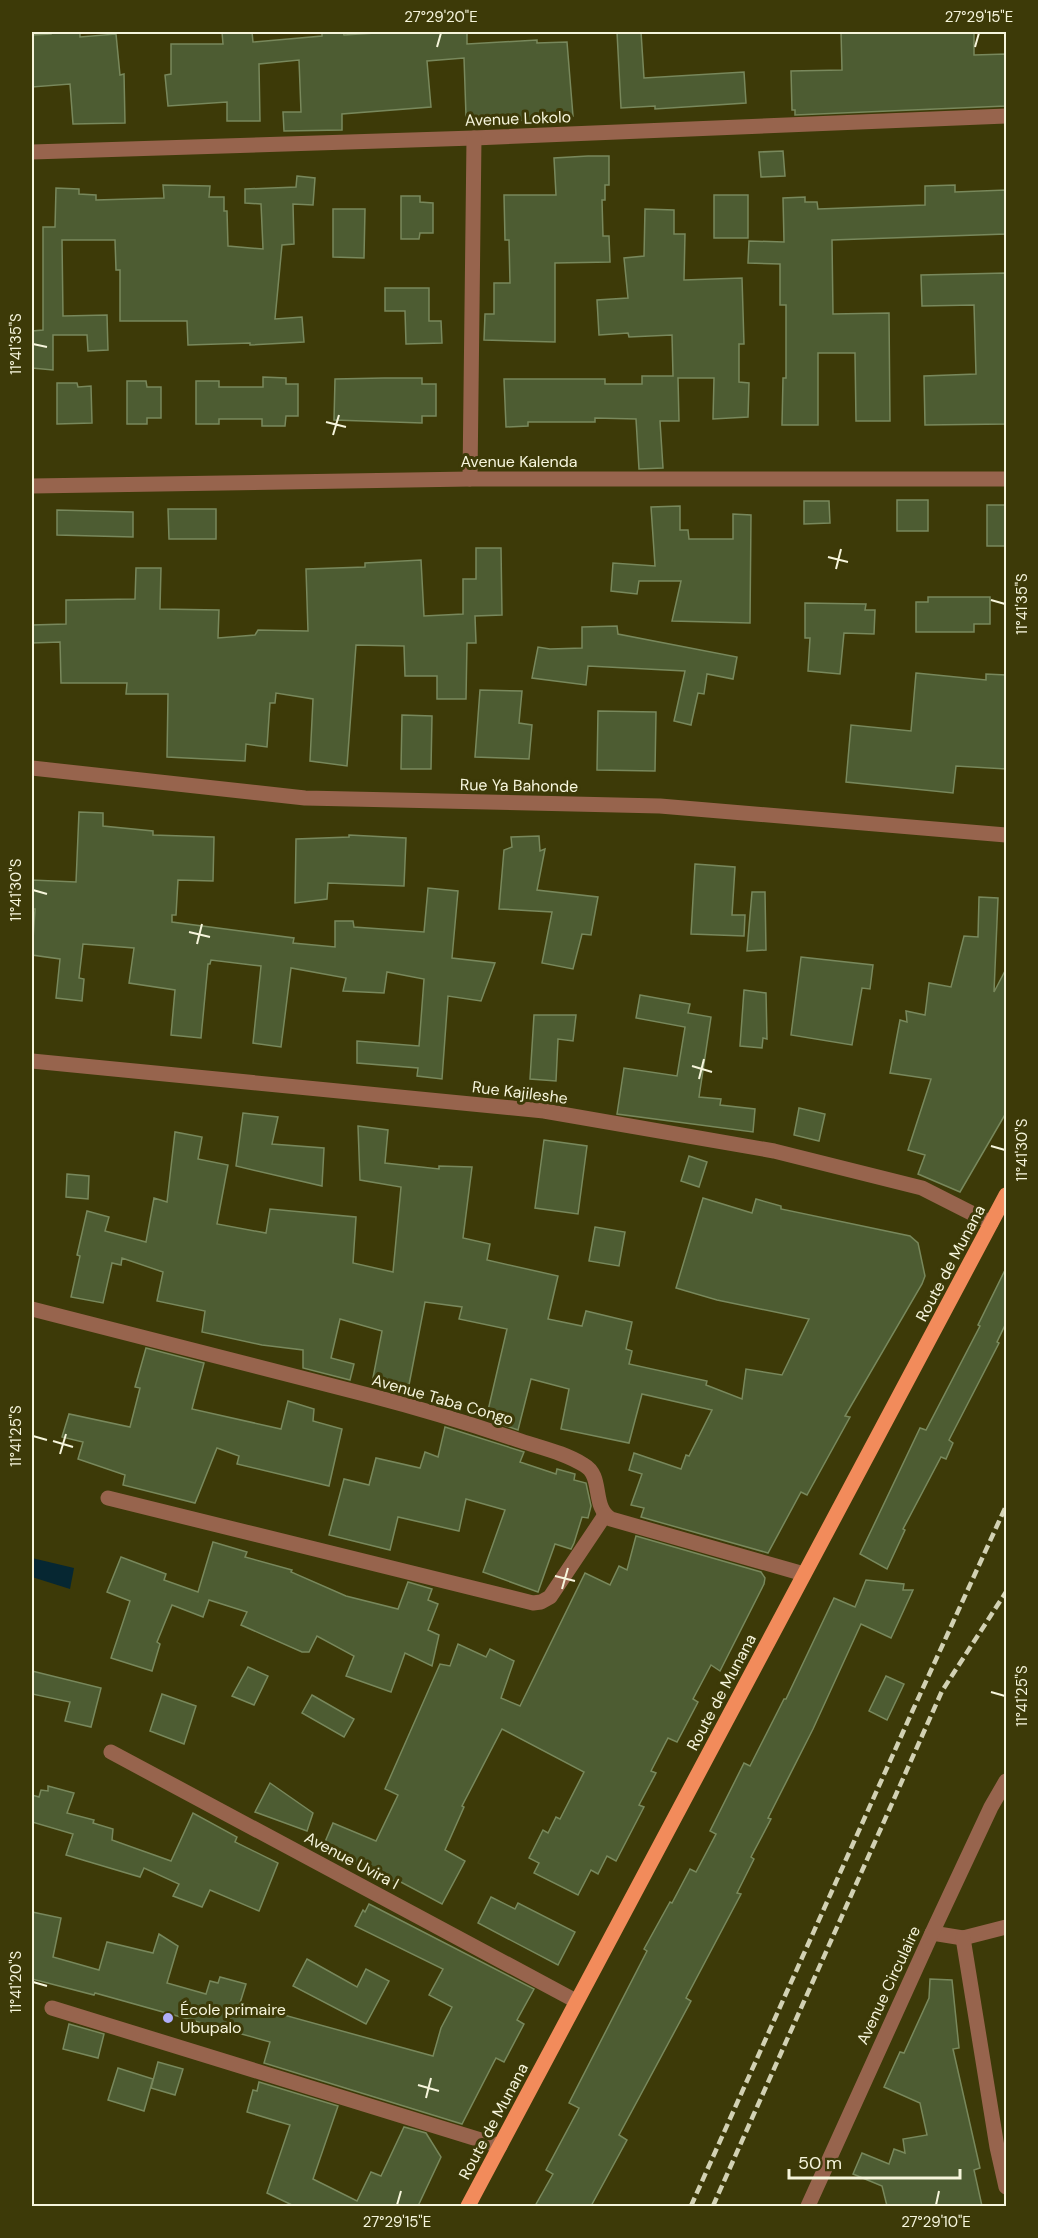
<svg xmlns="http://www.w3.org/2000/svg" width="1038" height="2238" viewBox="0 0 1038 2238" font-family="'DM Sans',sans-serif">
  <rect width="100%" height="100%" fill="#3d3a08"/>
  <path fill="#062732" d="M32 1558 74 1568 70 1589 32 1577Z"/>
  <g fill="#4d5c32" stroke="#78885c" stroke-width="1.5">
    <path d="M51 32H80V37L116 34 120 75 124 74 125 123 73 124 70 84 32 87V35L51 34Z"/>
    <path d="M222 32H252L253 42 322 36V32H343L344 35 392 32H467V44L537 40V43L567 42 573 116 501 122V115L466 116 464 58 427 61 431 107 342 114V130L284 131 283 112H301L299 60 259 64 260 121H227V102L168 106 165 75 171 74V44H223Z"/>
    <path d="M617 32H641L644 78 744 72 746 103 655 109V106L621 108Z"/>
    <path d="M841 32H974V55L1006 54V106L795 115V110H792L791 71 842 70Z"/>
    <path d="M783 151 785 176 761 177 759 152Z"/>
    <path d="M588 156H609V185H605V200H602L603 236H609L610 262 555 263V342L484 340 485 314H494V283H510L509 240H505L504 195H556L554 158Z"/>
    <path d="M297 176 315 178 313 205 293 204 294 244 282 245 275 319 302 317 304 342 250 345V343L188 345 187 321H120V270H116L115 240H62L63 316 107 315 108 350 88 351 87 335H53V370L32 368V331L43 330V227H55L56 188 79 189V194L96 195V200L164 198 163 185 210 186 209 197H224V211H227L228 246 263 249 261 204 245 203V189L296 187Z"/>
    <path d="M955 185V192L1006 190V234L832 240 833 314 889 313 890 421H856L855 353H818V425H782L783 378H786V305H780V264L748 263 749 241 784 242 783 198 805 197V202H817L818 209 925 205V186Z"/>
    <rect x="714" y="195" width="34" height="43"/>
    <path d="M401 196H420V202L433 203V233H420L419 239H401Z"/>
    <path d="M333 209H365L364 258 333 257Z"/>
    <path d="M645 209 674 210V234H685L684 280 742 278 744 344H739V382L749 383 748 417 713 419 714 378H678L679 421H660L663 468 639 469 636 419 595 418V422H528V426L506 427 504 379H605V384H642V376H673L672 335 629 337 628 333 599 335 597 300 628 298 624 258 644 256Z"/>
    <path d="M1006 273V424L925 425 924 376 976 374 974 305 922 306 921 275Z"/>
    <path d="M385 288H429V321H441L442 343 406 344 405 311H385Z"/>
    <path d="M263 377 286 378V384H298V416H286L285 426H262V419H219V424H196V381H219V387H263Z"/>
    <path d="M384 378H422V384H436V416H422V423L334 420 335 379Z"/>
    <path d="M127 381H146L147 387H161V418H147V424H127Z"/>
    <path d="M57 383H77L78 387 91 386 92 423 57 424Z"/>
    <rect x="897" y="500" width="31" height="31"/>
    <path d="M804 501H829L830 523 804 524Z"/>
    <rect x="987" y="505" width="19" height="41"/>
    <path d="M680 506V530H688L689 539H733V514L751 515 750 623 672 621 681 581H639L637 594 611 591 613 563 655 566 651 507Z"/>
    <path d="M168 509H216V539H169Z"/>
    <path d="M57 510 133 512V537L57 535Z"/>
    <path d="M476 548H501L502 615 475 616 476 643H467L466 699H437V676H405L404 646 356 645 347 766 310 761 313 699 276 693 275 703H270L267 747 246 744 245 761 167 757 168 694H126L127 683H61L60 642 32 643V625L66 624V600L135 599 136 568H161L160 609 219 610 218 638 255 635 258 630 308 631 306 569 365 567V563L421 560 424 616 463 614V579H476Z"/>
    <path d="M928 597H990V624H974V632H916V602H928Z"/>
    <path d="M805 603 866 604 865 610H875L874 634 844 633 840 674 808 671 810 638H805Z"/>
    <path d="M617 626 618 634 737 657 733 679 707 674 704 694 698 693 691 725 674 721 685 671 588 666 586 685 532 678 538 647 550 649 582 648V627Z"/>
    <path d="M916 673 986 680V674L1006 675V769L956 766 953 793 846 782 851 725 911 731Z"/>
    <path d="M480 690 522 691 519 723 532 725 529 759 475 757Z"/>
    <path d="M598 711 656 712 655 771 597 770Z"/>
    <path d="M402 715 432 716 431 769H401Z"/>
    <path d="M79 812 103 813V826L153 831V835L214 837 213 881 178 880 176 915H172V922L294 938 293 943 335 947V921H353L354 927 424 932 428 888 458 891 452 958 495 963 481 1001 448 996 442 1079 417 1076 418 1068 357 1063V1041L419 1046 424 979 387 972 384 993 343 991 346 978 291 968 281 1047 253 1043 261 966 211 960 210 964H208L201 1038 171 1035 175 990 129 983 134 948 83 944 79 978 84 979 82 1001 56 998 60 959 32 955 35 909H32V880L76 882Z"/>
    <path d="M349 835 406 838 404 886 328 883 327 899 295 903 296 839 349 837Z"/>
    <path d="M539 836 540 851 545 849 537 890 598 897 591 935 582 934 573 969 542 963 552 912 499 909 504 850 512 847 511 837Z"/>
    <path d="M695 864 735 867 732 915H745L744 936 691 934Z"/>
    <path d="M752 892H765L766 950 747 951Z"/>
    <path d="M979 897 998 898 994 992 1006 969V1113L960 1192 918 1174 925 1155 908 1150 931 1079 890 1073 900 1020 907 1022 906 1011 925 1015 929 983 951 987 964 936 978 937Z"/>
    <path d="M801 957 873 965 870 989 862 988 852 1045 791 1035Z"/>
    <path d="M744 990 766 993 767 1039 763 1038 762 1048 740 1046Z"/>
    <path d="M640 995 690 1004 688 1013 711 1017 699 1097 721 1099 720 1105 755 1109 753 1132 617 1114 624 1068 677 1076 685 1027 636 1018Z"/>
    <path d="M534 1015H576L573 1041 558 1039 556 1081 530 1079Z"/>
    <path d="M799 1108 825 1114 819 1141 794 1135Z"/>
    <path d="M243 1113 278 1117 272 1144 324 1148 322 1186 236 1166Z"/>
    <path d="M358 1126 388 1130 385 1163 439 1169V1166L472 1167 463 1238 490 1244 487 1260 558 1276 548 1319 582 1326 586 1311 632 1322 626 1349 632 1351 629 1364 707 1381 706 1385 742 1399 746 1369 782 1375 809 1319 717 1300 676 1288 703 1198 752 1213 756 1199 781 1206V1209L910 1236 918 1243 925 1276 922 1284 845 1416 850 1417 807 1495 801 1492 768 1553 641 1517 644 1508 631 1505 642 1474 629 1470 634 1453 681 1469 686 1455 689 1456 712 1410 642 1394 629 1443 561 1429 569 1389 531 1379 518 1430 486 1419 507 1329 459 1319 462 1307 425 1302 408 1390 372 1383 382 1331 340 1319 331 1358 354 1364 350 1380 303 1368V1350L262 1345 202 1332 205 1311 157 1301 163 1272 122 1258 121 1265 112 1263 103 1303 71 1297 80 1256 77 1255 87 1211 109 1217 105 1231 146 1242 154 1198 167 1202 175 1132 202 1137 198 1159 228 1165 217 1224 266 1233 270 1209 356 1217 353 1263 393 1272 401 1187 360 1180Z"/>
    <path d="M544 1140 587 1146 578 1214 535 1208Z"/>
    <path d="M689 1156 707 1162 699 1187 681 1181Z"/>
    <path d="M67 1174 89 1176 88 1199 66 1197Z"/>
    <path d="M595 1227 625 1232 619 1266 589 1261Z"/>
    <path d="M1006 1268V1323L997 1342 999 1343 949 1440 953 1443 946 1459 941 1457 903 1529 905 1530 887 1569 860 1554 920 1428 926 1430 980 1326 978 1325Z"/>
    <path d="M146 1348 204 1363 192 1409 281 1429 288 1401 314 1409 313 1421 342 1429 329 1486 237 1464 239 1456 217 1448 195 1503 123 1485 125 1475 78 1459 83 1442 62 1437 69 1414 130 1427 140 1388 135 1387Z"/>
    <path d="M445 1427 524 1452 520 1462 556 1474 557 1469 575 1474 574 1480 586 1483 591 1506 588 1518 582 1517 574 1543 571 1549 555 1544 538 1592 483 1572 505 1510 466 1499 459 1531 398 1517 390 1550 329 1535 344 1479 369 1485 376 1458 420 1468 425 1452 438 1457Z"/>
    <path d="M636 1536 761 1572 765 1578 764 1584 720 1671 711 1665 693 1699 698 1702 677 1742 668 1738 651 1771 656 1773 639 1805 644 1807 616 1861 607 1856 598 1874 591 1870 578 1895 534 1873 539 1863 529 1858 543 1830 548 1833 556 1817 560 1819 584 1772 502 1729 462 1806 464 1807 445 1850 465 1861 442 1904 399 1881 398 1883 322 1849 333 1823 376 1841 398 1795 385 1789 440 1664 450 1666 458 1644 486 1657 490 1649 514 1661 501 1698 520 1706 585 1573 610 1585 619 1566 627 1570Z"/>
    <path d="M213 1542 247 1552 245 1557 292 1570 291 1572 346 1596 398 1609 408 1582 432 1589 428 1600 438 1604 428 1630 439 1635 432 1666 405 1653 391 1692 346 1676 354 1656 317 1636 309 1652H302L241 1625 247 1612 209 1600 203 1617 172 1605 157 1642 160 1644 152 1671 111 1658 130 1601 107 1592 121 1557 166 1574 164 1580 198 1592Z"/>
    <path d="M866 1580 904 1584 903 1590H913L891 1638 861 1624 813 1729 768 1818 771 1819 751 1857 754 1859 737 1893 741 1894 686 1998 691 2001 619 2135 627 2140 591 2206H535L553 2174 546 2170 579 2108 569 2103 647 1951 644 1949 670 1902 672 1903 690 1869 696 1872 716 1834 710 1831 744 1763 750 1766 784 1699H786L834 1598 855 1607Z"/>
    <path d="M248 1667 268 1676 254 1705 232 1696Z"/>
    <path d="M32 1671 101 1688 91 1727 65 1721 70 1702 32 1694Z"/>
    <path d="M886 1676 904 1684 887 1720 869 1711Z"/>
    <path d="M162 1694 196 1706 184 1744 150 1731Z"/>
    <path d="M312 1695 354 1719 344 1737 302 1713Z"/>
    <path d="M270 1783 313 1813 307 1831 255 1812Z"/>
    <path d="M48 1786 74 1793 67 1813 94 1820 93 1823 113 1829 112 1840 171 1861 193 1813 237 1837 235 1842 278 1863 259 1911 210 1890 202 1907 173 1896 179 1884 144 1868 140 1877 66 1855 73 1834 32 1822V1795L39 1797 41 1790 48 1791Z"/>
    <path d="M491 1897 515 1909 518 1903 575 1932 558 1965 478 1923Z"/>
    <path d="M369 1904 534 1989 517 2020 524 2024 504 2062 496 2058 462 2124 264 2063 270 2042 95 1993 94 1995 32 1979V1912L61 1918 53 1957 99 1970 107 1942 153 1953 159 1934 178 1946 167 1983 206 1994 210 1981 218 1983 220 1977 246 1984 240 2003 433 2056 441 2028 452 2007 429 1995 443 1969 355 1926 363 1910 365 1912Z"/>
    <path d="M307 1959 357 1987 366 1969 389 1981 366 2024 293 1986Z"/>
    <path d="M930 1979 952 1980 959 2048 953 2049 980 2168 974 2170 982 2206H887L882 2186 853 2174 862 2153 889 2164 894 2149 905 2153 903 2139 927 2135 920 2103 884 2087 900 2052 904 2053 929 1998Z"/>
    <path d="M69 2024 104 2034 98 2058 63 2049Z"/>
    <path d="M158 2062 183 2069 175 2095 151 2088Z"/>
    <path d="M118 2068 153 2079 144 2111 108 2100Z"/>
    <path d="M259 2082 338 2106 313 2179 357 2201 371 2172 381 2176 404 2127 426 2133 441 2157 418 2206H294L267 2193 290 2125 247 2112 253 2090 257 2091Z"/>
  </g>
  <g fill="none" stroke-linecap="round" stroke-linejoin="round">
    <g stroke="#97644d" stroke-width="15">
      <path d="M32 152 474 138 1006 116"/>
      <path d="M470 479 474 138"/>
      <path d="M32 486 470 479H1006"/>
      <path d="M32 768 305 798 660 806 1006 835"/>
      <path d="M32 1061 544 1111 774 1151 922 1188 991 1223"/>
      <path d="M32 1309C145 1338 258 1367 372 1396 422 1409 471 1424 521 1441 542 1448 565 1453 584 1465 604 1476 591 1507 611 1519L804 1574"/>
      <path d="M108 1498 533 1603 541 1602 550 1597 605 1515"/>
      <path d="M111 1752 576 2001"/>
      <path d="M932 1933 963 1938 1006 1927"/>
      <path d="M963 1938 997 2147 1006 2187"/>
      <path d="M52 2008 500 2146"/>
      <path d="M808 2206 932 1933 991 1807 1006 1781"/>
    </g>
    <path stroke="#f28b5b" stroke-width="15" d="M468 2206 1006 1195"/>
    <g stroke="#d2d1b3" stroke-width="4.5" stroke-dasharray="9 4.5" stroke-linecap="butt">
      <path d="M691 2206 912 1712 1006 1506"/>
      <path d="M713 2206 942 1691 1006 1592"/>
    </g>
  </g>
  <path fill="none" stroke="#f6f5dc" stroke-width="2" d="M437 47 441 33M975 47 979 33M33 344 47 347M326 422 346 427M333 435 339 415M828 557 848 562M836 569 841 549M991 600 1005 604M33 890 47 894M189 932 210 937M197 944 202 924M692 1066 712 1072M699 1079 704 1059M991 1146 1005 1150M33 1436 47 1440M53 1441 73 1447M60 1454 66 1434M555 1576 575 1581M562 1589 568 1568M991 1692 1005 1696M33 1982 47 1986M418 2085 439 2091M426 2098 431 2078M397 2205 401 2191M936 2205 939 2191"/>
  <circle fill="#b0aefa" stroke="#3d3a08" stroke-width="2" cx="168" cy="2018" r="6"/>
  <g text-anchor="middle" stroke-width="6" stroke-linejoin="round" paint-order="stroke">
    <g font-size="16" fill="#f6f5dc" stroke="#3d3a08">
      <text transform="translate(518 118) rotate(-2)" y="6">Avenue Lokolo</text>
      <text x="519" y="467">Avenue Kalenda</text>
      <text transform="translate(519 785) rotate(1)" y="6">Rue Ya Bahonde</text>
      <text transform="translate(520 1092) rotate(7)" y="6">Rue Kajileshe</text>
      <text transform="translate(950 1263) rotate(-62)" y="6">Route de Munana</text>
      <text transform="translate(443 1399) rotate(16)" y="6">Avenue Taba Congo</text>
      <text transform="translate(721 1692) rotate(-62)" y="6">Route de Munana</text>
      <text transform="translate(352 1860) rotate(28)" y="6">Avenue Uvira I</text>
      <text transform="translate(888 1985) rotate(-65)" y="6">Avenue Circulaire</text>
      <text transform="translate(493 2121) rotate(-62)" y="6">Route de Munana</text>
    </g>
    <g font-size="16" fill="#f6f5dc" stroke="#3d3a08" text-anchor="start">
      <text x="180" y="2015">École primaire<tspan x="180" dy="18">Ubupalo</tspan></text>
    </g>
  </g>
  <rect width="1038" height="2238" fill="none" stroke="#3d3a08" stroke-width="66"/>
  <path d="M789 2169v9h171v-9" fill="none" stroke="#f6f5dc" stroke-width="3"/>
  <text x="798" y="2169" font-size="18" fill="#f6f5dc" stroke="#3d3a08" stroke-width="4.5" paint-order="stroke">50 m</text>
  <rect x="33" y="33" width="972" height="2172" fill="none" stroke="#f6f5dc" stroke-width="2"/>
  <g font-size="15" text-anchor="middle" fill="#f6f5dc">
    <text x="441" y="22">27°29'20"E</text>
    <text x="979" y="22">27°29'15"E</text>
    <text transform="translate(16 344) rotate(-90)" y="5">11°41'35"S</text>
    <text transform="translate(1022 604) rotate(-90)" y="5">11°41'35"S</text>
    <text transform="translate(16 890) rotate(-90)" y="5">11°41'30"S</text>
    <text transform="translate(1022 1150) rotate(-90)" y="5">11°41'30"S</text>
    <text transform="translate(16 1436) rotate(-90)" y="5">11°41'25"S</text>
    <text transform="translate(1022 1696) rotate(-90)" y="5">11°41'25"S</text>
    <text transform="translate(16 1982) rotate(-90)" y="5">11°41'20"S</text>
    <text x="397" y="2227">27°29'15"E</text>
    <text x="936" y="2227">27°29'10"E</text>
  </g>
</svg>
